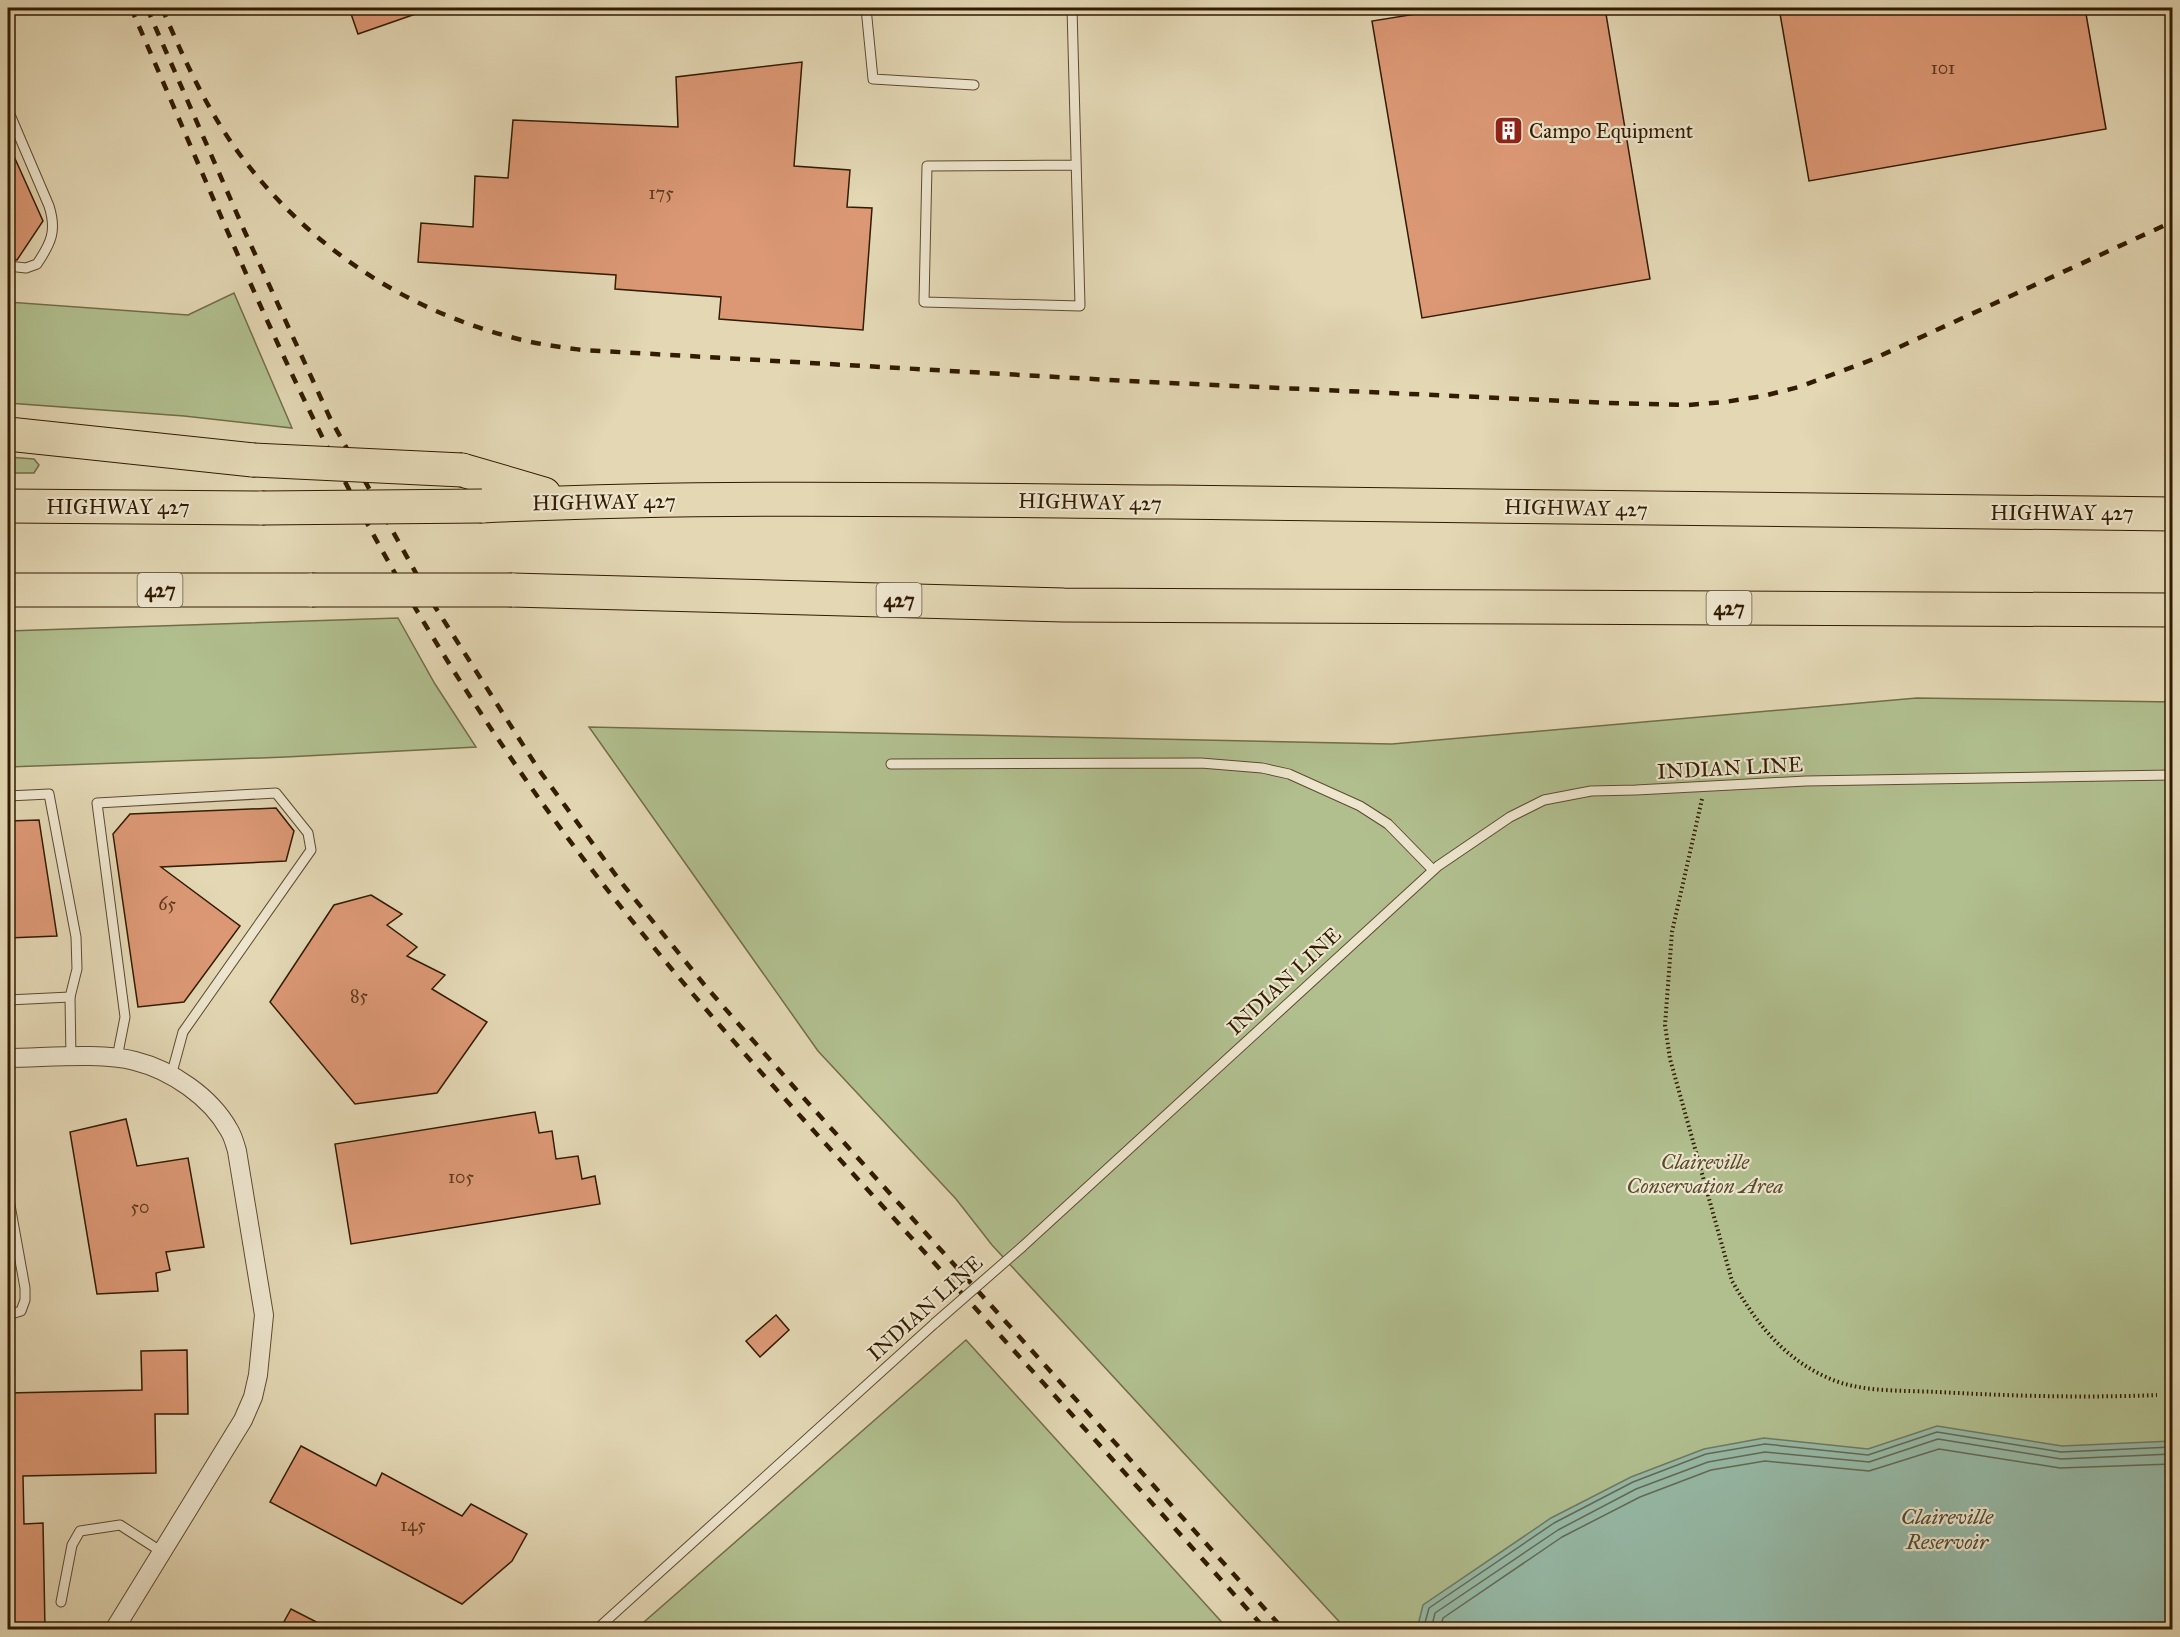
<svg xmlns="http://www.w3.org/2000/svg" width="2180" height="1637" viewBox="0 0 2180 1637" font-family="'IM FELL Great Primer',serif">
  <rect width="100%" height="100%" fill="#e3d7b4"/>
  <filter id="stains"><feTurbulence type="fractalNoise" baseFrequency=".00333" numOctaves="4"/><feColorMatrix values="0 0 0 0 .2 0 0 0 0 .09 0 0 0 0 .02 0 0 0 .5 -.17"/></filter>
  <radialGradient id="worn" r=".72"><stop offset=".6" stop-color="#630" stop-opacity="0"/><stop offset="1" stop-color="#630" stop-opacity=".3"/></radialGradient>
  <g fill="#b1bf8f" stroke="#726d48" stroke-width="1.5">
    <path d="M234 293 292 428 184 416 8 403V302L188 315Z"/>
    <path d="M8 457 34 459 39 465 34 473H8Z"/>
    <path d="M398 618 435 684 476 747 286 757 8 767V631Z"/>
    <path d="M1917 698 2172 702V1629H1346L992 1245 956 1199 818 1051 589 727 1392 744Z"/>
    <path d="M966 1340 1228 1629H636Z"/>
  </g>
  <path fill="#96baa8" stroke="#6e7a65" stroke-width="1.5" d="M1937 1426 2062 1446 2172 1441V1629H1417L1423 1605 1551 1518 1631 1477 1704 1449 1764 1438 1868 1449Z"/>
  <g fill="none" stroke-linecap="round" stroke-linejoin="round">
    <g stroke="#646a54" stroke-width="1.5">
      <path d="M1423 1630 1429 1608 1554 1523 1633 1482 1706 1454 1765 1444 1868 1455 1937 1432 2061 1452 2172 1447"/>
      <path d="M1431 1630 1435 1613 1558 1530 1636 1489 1708 1462 1765 1452 1869 1462 1938 1439 2061 1459 2172 1454"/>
      <path d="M1440 1630 1443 1618 1562 1537 1640 1497 1711 1470 1765 1461 1869 1471 1939 1449 2060 1468 2172 1464"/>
    </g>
  </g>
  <g fill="#dc9875" stroke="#321b01" stroke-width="1.5">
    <path d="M349 8H426L427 10 358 34Z"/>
    <path d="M1453 8H1605L1650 279 1422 318 1372 21Z"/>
    <path d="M1779 8H2085L2106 129 1809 181Z"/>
    <path d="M802 62 794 166 850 170 847 207 872 208 863 330 719 319 721 297 615 289 616 275 418 262 421 223 473 227 475 176 508 178 513 120 678 127 676 77Z"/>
    <path d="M8 143 43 221 17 260 8 259Z"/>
    <path d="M276 808 294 831 286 861 161 867 240 926 184 1002 138 1007 113 834 130 814Z"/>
    <path d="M39 820 57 936 8 938V821Z"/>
    <path d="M371 895 402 914 387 925 417 947 407 956 445 975 432 989 487 1022 437 1093 355 1104 270 1002 334 905Z"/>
    <path d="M535 1112 539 1133 552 1131 556 1159 578 1156 582 1179 595 1176 600 1204 351 1244 335 1144Z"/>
    <path d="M126 1119 137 1166 188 1158 204 1247 166 1252 170 1270 156 1273 158 1291 97 1294 70 1132Z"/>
    <path d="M776 1315 789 1330 760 1357 746 1341Z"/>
    <path d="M187 1350 188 1414H155L156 1473 23 1476 24 1524 43 1523 45 1629H8V1393L142 1390 141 1351Z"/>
    <path d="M301 1446 376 1486 382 1473 462 1516 471 1504 527 1534 512 1561 462 1604 270 1502Z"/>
    <path d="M291 1609 330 1629H280Z"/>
  </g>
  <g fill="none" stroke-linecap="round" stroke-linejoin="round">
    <defs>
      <g id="service">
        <path d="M866 8 873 79 974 85"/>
        <path d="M1072 8 1080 306 924 302 927 166 1076 165"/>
        <path d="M8 110 49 206C57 231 51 243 37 264L26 268 8 266"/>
        <path d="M891 764 1201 763 1262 768 1289 774 1360 806 1388 824 1433 870"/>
        <path d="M8 796 49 794 76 937 77 969 70 997 71 1058"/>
        <path d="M8 1000 70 997"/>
        <path d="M117 1058 125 1017 97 803 276 793 308 833 311 850 183 1032 171 1076"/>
        <path d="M8 1194 25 1288V1300L21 1311 8 1315"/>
        <path d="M1022 1247 1438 866 1510 817 1544 800 1591 791 1636 790 1806 781 2172 775"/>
        <path d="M61 1602 72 1545 80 1531 120 1525 162 1552"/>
        <path d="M596 1630 935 1323"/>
      </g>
      <path id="minor" d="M8 1058C44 1058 101 1052 135 1061 171 1070 211 1097 229 1130 233 1136 235 1144 237 1151L264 1315 258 1375 253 1397 243 1420 114 1630"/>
      <g id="motorway">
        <path d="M8 434 253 460"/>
        <path d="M462 470 544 494"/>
        <path d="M8 506 262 508"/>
        <path d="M482 506C711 495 940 500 1170 502 1504 506 1838 511 2172 514"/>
        <path d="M8 590H312"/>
        <path d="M512 590 1064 605 2172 610"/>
      </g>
    </defs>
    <use href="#service" stroke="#5e4a2e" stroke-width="11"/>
    <use href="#minor" stroke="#5e4a2e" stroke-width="20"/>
    <use href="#motorway" stroke="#321b01" stroke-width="35"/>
    <path stroke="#321b01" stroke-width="4" stroke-dasharray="1.5 3" stroke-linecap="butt" d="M1702 799 1672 932 1665 1025 1670 1059 1732 1281C1755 1321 1782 1357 1826 1377 1859 1393 1902 1390 1938 1392 2011 1396 2084 1398 2157 1395"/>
    <use href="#service" stroke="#ede5ce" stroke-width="9"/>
    <use href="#minor" stroke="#ede5ce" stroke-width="18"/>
    <use href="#motorway" stroke="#e3d7b4" stroke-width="33"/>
    <g stroke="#321b01" stroke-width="4.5" stroke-dasharray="10 10" stroke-linecap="butt">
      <path d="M131 8C191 145 248 285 314 420 375 546 448 668 528 783 636 937 762 1075 889 1213 1015 1352 1141 1490 1266 1630"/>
      <path d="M147 8 244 230 330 418 432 602 539 770 620 881 707 988 801 1095 1284 1630"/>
      <path d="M162 8C183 57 206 108 238 152 304 242 399 307 507 336 531 343 557 347 583 350L1127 381 1609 403 1688 405 1725 402 1763 396 1799 387 1871 360 2172 222"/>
    </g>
    <defs>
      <path id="service-bridge" d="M935 1323 1022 1247"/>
      <g id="motorway-bridge">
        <path d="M253 460 462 470"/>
        <path d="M262 508 482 506"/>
        <path d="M312 590H512"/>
      </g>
    </defs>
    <use href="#service-bridge" stroke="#5e4a2e" stroke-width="11" stroke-linecap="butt"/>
    <use href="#motorway-bridge" stroke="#321b01" stroke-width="35" stroke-linecap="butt"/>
    <use href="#service-bridge" stroke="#ede5ce" stroke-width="9"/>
    <use href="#motorway-bridge" stroke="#e3d7b4" stroke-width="33"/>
  </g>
  <defs>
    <symbol id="building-square" viewBox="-11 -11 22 22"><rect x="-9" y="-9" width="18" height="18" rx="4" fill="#8f2418" stroke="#ede5ce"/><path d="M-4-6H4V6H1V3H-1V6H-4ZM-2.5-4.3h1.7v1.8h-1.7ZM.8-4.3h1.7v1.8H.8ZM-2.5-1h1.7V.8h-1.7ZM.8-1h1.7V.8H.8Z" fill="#fff"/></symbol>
  </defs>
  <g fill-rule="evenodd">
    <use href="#building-square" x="1492" y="114" width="33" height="33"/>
  </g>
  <g text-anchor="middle" stroke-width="4.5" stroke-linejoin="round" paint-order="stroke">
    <g font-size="18" fill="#5c3a1e">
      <text x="1943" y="74">101</text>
      <text x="661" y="199">175</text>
      <text x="167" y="910">65</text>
      <text x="359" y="1002">85</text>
      <text x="461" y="1183">105</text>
      <text x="140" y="1213">50</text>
      <text x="413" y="1531">145</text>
    </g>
    <g fill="#ede5ce" stroke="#6a583e" stroke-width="1.5">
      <rect x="137.5" y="573" width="45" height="34" rx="4.5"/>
      <rect x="876.5" y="583" width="45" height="34" rx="4.5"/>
      <rect x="1706.5" y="591" width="45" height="34" rx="4.5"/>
    </g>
    <g font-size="20" font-weight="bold" fill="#321b01">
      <text x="160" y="597">427</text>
      <text x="899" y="607">427</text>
      <text x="1729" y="615">427</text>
    </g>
    <g font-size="21" fill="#321b01" stroke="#ede5ce" text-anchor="start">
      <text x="1529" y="138">Campo Equipment</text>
    </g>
    <g font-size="21" fill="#321b01" stroke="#ede5ce">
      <text transform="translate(604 502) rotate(-1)" y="7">HIGHWAY 427</text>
      <text transform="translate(1090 502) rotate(1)" y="7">HIGHWAY 427</text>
      <text x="118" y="514">HIGHWAY 427</text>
      <text transform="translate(1576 508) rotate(1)" y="7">HIGHWAY 427</text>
      <text x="2062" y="520">HIGHWAY 427</text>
      <text transform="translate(1730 768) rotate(-3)" y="7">INDIAN LINE</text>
      <text transform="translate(1284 981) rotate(-43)" y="7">INDIAN LINE</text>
      <text transform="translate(925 1308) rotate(-42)" y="7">INDIAN LINE</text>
    </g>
    <g font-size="21" font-style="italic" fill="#584c2c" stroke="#ede5ce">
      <text x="1705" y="1169">Claireville<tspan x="1705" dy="24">Conservation Area</tspan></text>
    </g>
    <g font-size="22" font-style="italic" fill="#504b33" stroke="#ede5ce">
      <text x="1947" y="1524">Claireville<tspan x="1947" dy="25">Reservoir</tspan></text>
    </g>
  </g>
  <rect width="2180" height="1637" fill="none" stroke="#e3d7b4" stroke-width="30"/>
  <rect x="9" y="9" width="2162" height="1619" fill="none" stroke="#321b01" stroke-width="3"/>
  <rect x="15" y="15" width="2150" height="1607" fill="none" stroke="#321b01" stroke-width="1.5"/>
  <rect width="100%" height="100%" filter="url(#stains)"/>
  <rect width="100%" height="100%" fill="url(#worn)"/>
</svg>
